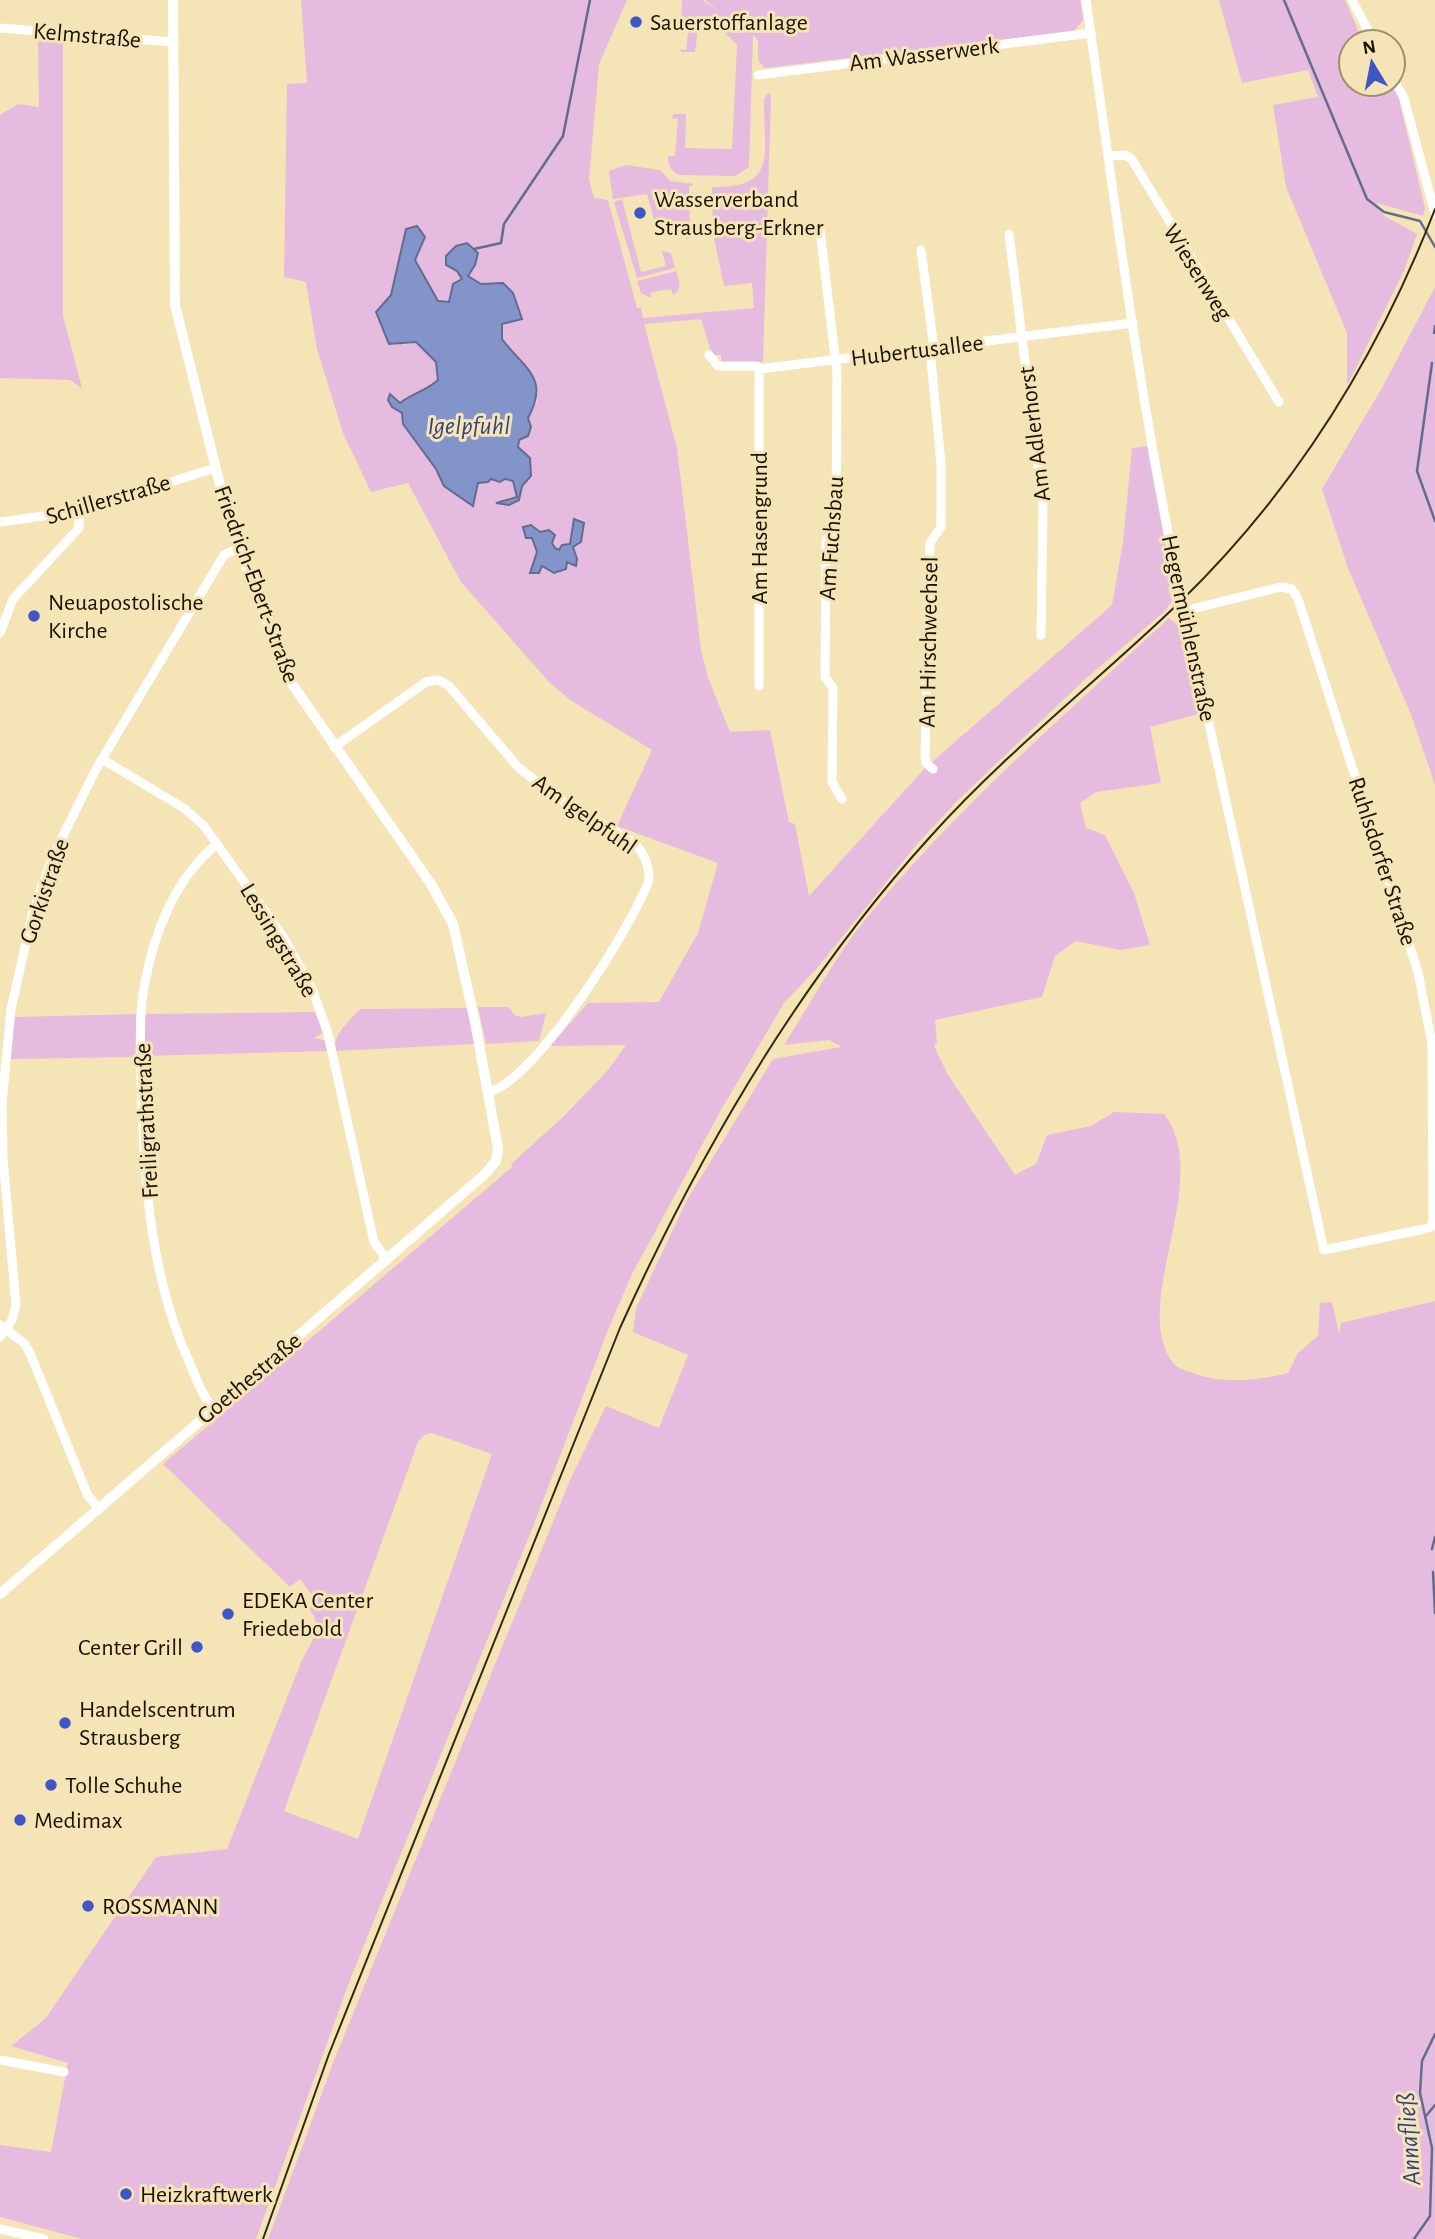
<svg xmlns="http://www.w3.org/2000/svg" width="1435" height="2239" viewBox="0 0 1435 2239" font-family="'Alegreya Sans',sans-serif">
  <rect width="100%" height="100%" fill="#f5e4b6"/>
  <g fill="#e5bbe0" fill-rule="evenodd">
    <path d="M301 0H627L599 64 589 179 594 198 608 200 637 308H641L643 318 754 308 752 283 724 286 713 233 712 187C780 188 763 152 764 99L768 93 771 95 763 362H721V355H712L701 319 644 324 677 448 701 650 708 678 730 732 770 730 789 822 795 824 809 896 925 768 1112 605 1123 542 1132 448 1147 446 1173 585 1168 588 1172 601 1164 612 1083 681 960 798 917 844 818 967 784 1003 721 1110 631 1276 608 1330 534 1524 350 1980 256 2239H82L0 2217V2145L51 2152 68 2063 11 2046 45 2019 156 1857 227 1849 302 1660C311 1642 325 1626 309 1609L317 1602 300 1579 290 1587 163 1464 512 1167 511 1164 563 1117 608 1070 626 1045 550 1046 588 1003 659 1002 698 933 718 863 617 826 652 750 570 700 549 682 461 582 408 483 371 492 343 433 317 349 306 282 284 277 287 84 307 83ZM425 237 414 260 438 301 449 302 462 279 457 271 446 264 467 243 478 253 475 265 467 276 481 284 503 283 522 318 502 324V339L530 371 537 401 528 418 531 427 518 440 522 486 519 500 498 503 510 497H517L513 481 491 479 478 483 473 505 444 487 436 469 403 424 402 413 391 394 400 403C413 393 426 391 438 380L436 362 416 342 404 345 376 312 391 295ZM574 519 583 535 573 547 577 559 567 561 554 573 547 567 532 566 537 552 532 538 534 530 560 550 562 545 570 544ZM432 1433 492 1454 358 1839 284 1811 418 1442 424 1435Z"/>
    <path d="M682 0H702L718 10 705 0H1080L1083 20 1074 31 765 68 758 60V40L753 35 749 167 735 176 679 175C671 171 668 165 668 156H675L678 119 672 118 673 114H686L685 148 732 149 737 45C728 34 714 24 699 23L695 52H682L679 49 686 50 689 24 681 23Z"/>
    <path d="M1219 0H1345L1363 42H1351V84H1390L1398 95 1425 208 1423 216 1376 203 1383 215 1417 234 1404 271 1347 386V333L1286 187 1273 105 1318 97 1308 70 1242 83Z"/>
    <path d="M38 41 63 43V316L82 388 70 380 0 378V115L18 104 39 107Z"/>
    <path d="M626 165 660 170 670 181 694 184 689 187 690 233 697 236 686 239 681 221 664 225 665 234 659 238 647 194 613 199 609 171Z"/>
    <path d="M622 199 641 272 666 266 662 251 671 253 675 268 637 278 614 202Z"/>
    <path d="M676 271C679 280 683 289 673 295L671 289 651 292V298L641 293 637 281Z"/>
    <path d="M1435 287V785L1412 717 1348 568 1322 489 1382 388Z"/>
    <path d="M1169 618 1182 629 1202 713 1150 727 1161 783 1096 792 1080 803 1086 828 1105 835 1134 893 1150 945 1120 950 1076 941 1055 956 1042 997 935 1020 937 1042 934 1046 948 1075 1015 1175 1036 1164 1047 1135 1091 1126 1114 1112 1164 1114C1215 1179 1127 1307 1174 1364 1178 1369 1187 1371 1193 1373 1222 1385 1259 1380 1288 1373L1298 1353 1318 1336 1320 1303 1332 1302 1339 1334 1341 1323 1435 1301V2239H268L335 2058 570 1480 606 1406 659 1428 688 1355 633 1332 636 1308 687 1200 773 1059 842 1047 829 1040 784 1045C809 1006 830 966 858 929 949 814 1062 718 1169 618Z"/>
    <path d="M478 1007H509L514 1015 521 1017 546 1013 539 1041 486 1044Z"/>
    <path d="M468 1008 475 1044 335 1051C333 1033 349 1022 360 1009Z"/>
    <path d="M315 1012 324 1032 314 1038 324 1040 328 1051 143 1056 144 1014Z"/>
    <path d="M137 1014 135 1057 11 1059 14 1017Z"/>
  </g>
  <g fill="#8294ca" stroke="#626d8e" stroke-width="2">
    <path d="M417 226 425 237 415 260 438 301 449 302 453 284 462 279 457 271 446 265V256L456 246 467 243 478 253 475 265 468 276 481 284 503 283 513 293 522 319 502 324V339C525 370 550 377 528 418L531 427 528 436 519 440 518 447 530 458 531 476 522 486 519 500 509 505 496 503 517 497 513 481 505 479 500 482 491 479 488 482 478 483 473 506 444 486 436 469 403 424 402 413 392 407 388 400 390 394 400 403C413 393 426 391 438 380L436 362 416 342 389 344 376 312 391 295 406 229Z"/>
    <path d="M574 519 584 523 581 542 573 547 577 559 576 566 567 562 566 569 554 573 542 566 539 573H530L537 552 532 538H526L523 527 531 525 540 532 549 530 555 535 552 543 555 548 559 550 562 545 570 544Z"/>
  </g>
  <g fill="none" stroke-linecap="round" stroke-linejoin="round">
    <g stroke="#626d8e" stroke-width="2.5">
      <path d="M1284 0 1367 199 1384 212 1420 221 1435 247"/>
      <path d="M474 249 501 243 504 224 563 136 590 0"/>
      <path d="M1434 333 1435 326"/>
      <path d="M1432 363 1417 471 1435 521"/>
      <path d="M1432 1549 1435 1537"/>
      <path d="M1433 1572 1435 1613"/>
      <path d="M1426 2116 1435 2105"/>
      <path d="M1414 2239 1430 2216 1432 2148 1420 2093 1422 2061 1435 2034"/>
    </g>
    <g stroke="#fff" stroke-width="9">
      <path d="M1086 0C1115 200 1139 402 1182 600L1324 1250 1424 1229 1431 1227 1433 1220 1432 1044 1418 972 1298 599 1292 589 1281 587 1184 611"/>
      <path d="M1352 0 1374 42"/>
      <path d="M0 28 173 42"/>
      <path d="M758 75 1091 33"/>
      <path d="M1393 78 1404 98 1435 214"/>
      <path d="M1110 156 1125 155 1131 158 1279 402"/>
      <path d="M820 230 837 373 836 526 826 541 825 677 833 688 832 782 842 799"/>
      <path d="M1009 234 1043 505 1041 635"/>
      <path d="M921 250 934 348"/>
      <path d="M930 349 941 464V527L930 543 925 756 926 763 933 769"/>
      <path d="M709 355 718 366H757L759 369 1133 323"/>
      <path d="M0 522 79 511 215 468"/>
      <path d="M0 633 13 599 79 528V511"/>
      <path d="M759 686V369"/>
      <path d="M334 747 426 682 438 680 449 686 518 767 556 797 633 842C644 852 649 864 649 880 632 927 536 1080 489 1092"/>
      <path d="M102 759 185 809 204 826 284 938 313 991 328 1034 374 1242 387 1260"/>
      <path d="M0 1325 24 1343 30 1353 88 1496 98 1507"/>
      <path d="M0 1337 12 1320 16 1305 3 1158 2 1103 11 1009 34 907 53 856 96 769 224 555 239 548"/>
      <path d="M213 1409C203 1396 197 1381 191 1366 150 1279 144 1179 141 1084 141 1051 138 1016 145 983 154 932 176 877 217 844"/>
      <path d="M0 2060 64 2072"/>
      <path d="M0 2229 44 2239"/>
    </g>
    <path stroke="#fff" stroke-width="10" d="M0 1594 485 1174 496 1161 498 1149 475 1022 453 924 431 884 290 681 230 525 175 305 173 0"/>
    <path stroke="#302916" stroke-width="2" d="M263 2239 329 2054 620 1328C700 1151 799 981 930 837 1007 751 1098 681 1181 601 1294 491 1378 356 1435 209"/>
  </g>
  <g fill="#3e56c8" stroke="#f5e4b6" stroke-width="2.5">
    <circle cx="636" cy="22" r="7"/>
    <circle cx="640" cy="213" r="7"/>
    <circle cx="34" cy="616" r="7"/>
    <circle cx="228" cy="1614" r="7"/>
    <circle cx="197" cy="1647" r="7"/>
    <circle cx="65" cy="1723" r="7"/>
    <circle cx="51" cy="1785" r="7"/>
    <circle cx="20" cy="1820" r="7"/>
    <circle cx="88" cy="1906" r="7"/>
    <circle cx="126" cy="2194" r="7"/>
  </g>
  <g text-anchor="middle" stroke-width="6" stroke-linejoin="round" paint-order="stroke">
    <g font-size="24" fill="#191303" stroke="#f5e4b6" text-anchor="start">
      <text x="650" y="30">Sauerstoffanlage</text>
      <text x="654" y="207">Wasserverband<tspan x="654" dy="28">Strausberg-Erkner</tspan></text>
      <text x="48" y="610">Neuapostolische<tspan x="48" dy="28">Kirche</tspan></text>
      <text x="242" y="1608">EDEKA Center<tspan x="242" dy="28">Friedebold</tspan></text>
      <text x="183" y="1655" text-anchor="end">Center Grill</text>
      <text x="79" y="1717">Handelscentrum<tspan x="79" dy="28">Strausberg</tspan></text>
      <text x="65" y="1793">Tolle Schuhe</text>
      <text x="34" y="1828">Medimax</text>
      <text x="102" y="1914">ROSSMANN</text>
      <text x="140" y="2202">Heizkraftwerk</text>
    </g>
    <g font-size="24" fill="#191303" stroke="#f5e4b6">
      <text transform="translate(87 35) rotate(5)" y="8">Kelmstraße</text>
      <text transform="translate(924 54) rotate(-7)" y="8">Am Wasserwerk</text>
      <text transform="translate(1198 272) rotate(58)" y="8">Wiesenweg</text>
      <text transform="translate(917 350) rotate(-7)" y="8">Hubertusallee</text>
      <text transform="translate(1034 434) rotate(-97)" y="8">Am Adlerhorst</text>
      <text transform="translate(108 499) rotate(-16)" y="8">Schillerstraße</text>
      <text transform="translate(759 528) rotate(-90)" y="8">Am Hasengrund</text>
      <text transform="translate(831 538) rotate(-86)" y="8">Am Fuchsbau</text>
      <text transform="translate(257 584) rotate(70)" y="8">Friedrich-Ebert-Straße</text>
      <text transform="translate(1189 628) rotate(78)" y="8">Hegermühlenstraße</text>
      <text transform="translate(928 642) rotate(-89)" y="8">Am Hirschwechsel</text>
      <text transform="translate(585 814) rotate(35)" y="8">Am Igelpfuhl</text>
      <text transform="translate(1383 861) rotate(72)" y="8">Ruhlsdorfer Straße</text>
      <text transform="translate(44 891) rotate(-71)" y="8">Gorkistraße</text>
      <text transform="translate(279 940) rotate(59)" y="8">Lessingstraße</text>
      <text transform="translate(146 1121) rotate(-93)" y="8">Freiligrathstraße</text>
      <text transform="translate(249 1378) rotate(-40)" y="8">Goethestraße</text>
    </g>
    <g font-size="26" font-style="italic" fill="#314284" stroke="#f5e4b6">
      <text x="469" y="434">Igelpfuhl</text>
      <text transform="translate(1408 2139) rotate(-94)" y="9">Annafließ</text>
    </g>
  </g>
  <g transform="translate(1372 63) rotate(350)"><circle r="33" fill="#f5e4b6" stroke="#9d906e" stroke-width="2"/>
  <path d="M0-5L12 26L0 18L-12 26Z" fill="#3e56c8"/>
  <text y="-10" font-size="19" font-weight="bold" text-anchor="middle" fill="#191303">N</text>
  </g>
</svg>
